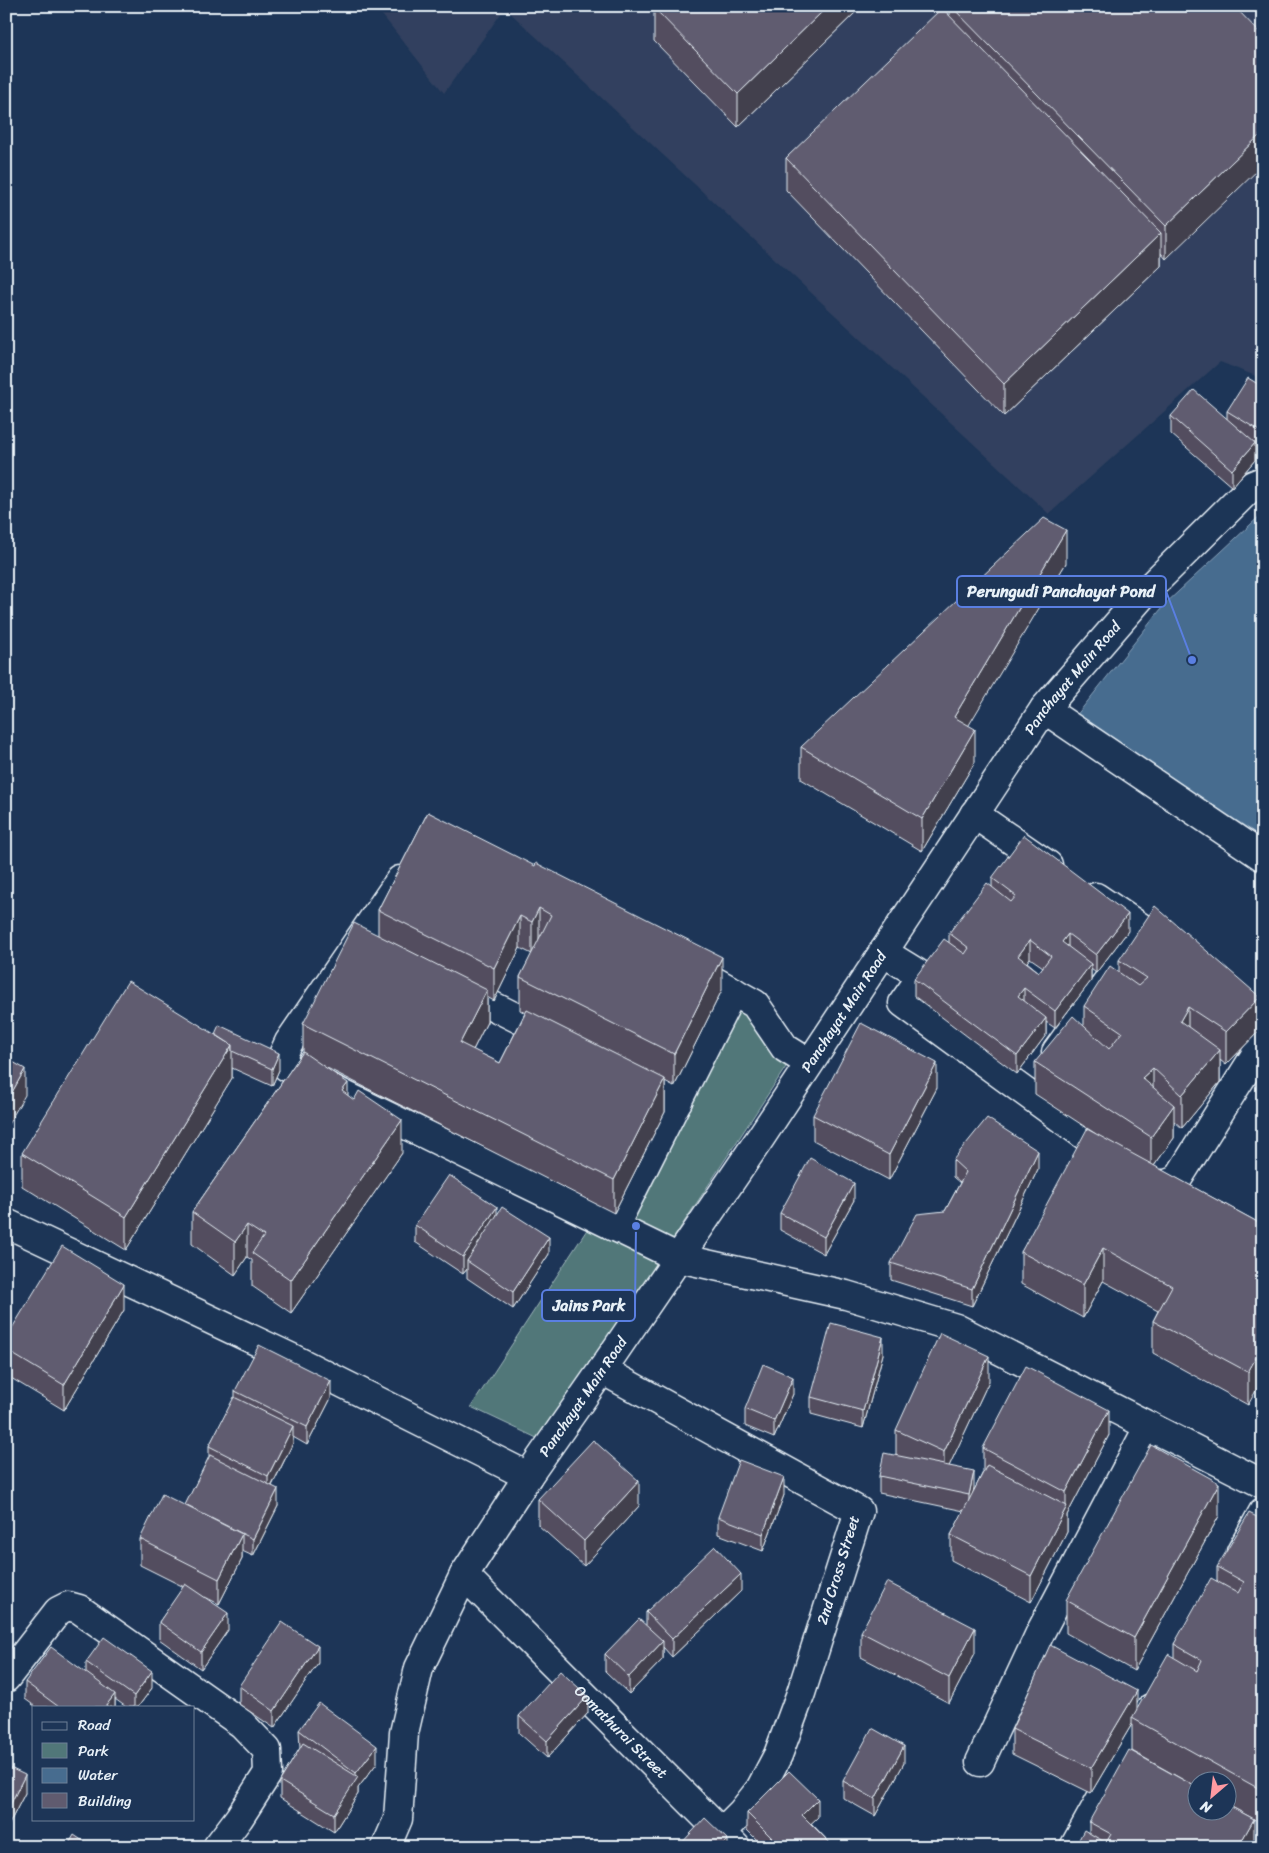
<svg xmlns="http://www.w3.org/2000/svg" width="1269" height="1853" viewBox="0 0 1269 1853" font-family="Sriracha,sans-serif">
  <rect width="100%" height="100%" fill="#1d3557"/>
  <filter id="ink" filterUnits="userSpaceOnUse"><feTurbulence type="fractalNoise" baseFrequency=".02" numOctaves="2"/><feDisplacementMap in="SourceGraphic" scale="10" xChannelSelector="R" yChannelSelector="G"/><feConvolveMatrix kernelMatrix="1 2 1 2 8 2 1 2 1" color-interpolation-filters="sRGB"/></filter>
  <g filter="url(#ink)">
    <path fill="#31405e" d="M375 6H1263V379L1220 362 1049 514 505 8 444 93Z"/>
    <path fill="#517779" stroke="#9cb4b8" d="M734 1005 801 1044 541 1440 471 1407Z"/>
    <path fill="#476c8f" stroke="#87a1b9" d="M1263 513V838L1076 716 1165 604Z"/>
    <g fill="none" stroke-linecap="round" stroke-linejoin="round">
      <defs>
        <g id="minor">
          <path d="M1044 709 1263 857"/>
          <path d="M974 814 1048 865"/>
          <path d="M400 880 289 1042 281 1059 287 1067 679 1258 846 1295 956 1328 1263 1484"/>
          <path d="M1096 897 1170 947"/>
          <path d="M883 952 922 976 903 1003 1151 1184H1166L1177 1180 1263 1043"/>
          <path d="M689 967 755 1004 785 1048 809 1063"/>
          <path d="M455 987 555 1037"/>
          <path d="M1056 1052 1141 935"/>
          <path d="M631 1076 678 1101"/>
          <path d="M6 1223 294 1359 528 1476"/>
          <path d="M614 1227 733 991"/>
          <path d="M602 1370 859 1511 801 1693 778 1755 760 1789 742 1812 721 1833"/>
          <path d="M1241 1552 1263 1512"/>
          <path id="s1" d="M464 1575 736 1847"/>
          <path d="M6 1678 58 1611 68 1606 79 1609 242 1724 267 1750 268 1773 239 1818 217 1847"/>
          <path d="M980 1762 1041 1631 1149 1426"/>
          <path d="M1215 1810 1263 1836"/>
          <path d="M1074 1847 1151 1708"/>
        </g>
        <g id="tertiary">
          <path id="s2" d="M386 1847 398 1819 404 1733 419 1668 464 1575 528 1476 602 1370 761 1137 1044 709 1146 591 1253 485 1263 481"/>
        </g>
      </defs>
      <use href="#minor" stroke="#e8f1f8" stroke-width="31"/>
      <use href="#tertiary" stroke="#e8f1f8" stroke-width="31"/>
      <use href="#minor" stroke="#1d3557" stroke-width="28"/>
      <use href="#tertiary" stroke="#1d3557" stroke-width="28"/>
    </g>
    <g fill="#534e5f" stroke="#e8f1f8" fill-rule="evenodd">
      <path d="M862 6 738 127 654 41V8Z"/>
      <path d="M950 6H1234L1166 259 1161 253V266L1004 416 786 190V158L950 15Z"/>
      <path d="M1254 6H1263V15Z"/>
      <path d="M1263 387V451L1255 446V460L1232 487 1171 434V416L1227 419V411Z"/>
      <path d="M1066 563 968 725 975 762 922 851 801 779V747Z"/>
      <path d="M428 812 722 990 674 1087 665 1082V1112L614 1213 327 1068 348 1096 402 1153 291 1313 252 1286V1260L247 1257 235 1275 192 1244V1212L303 1052V1024L378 935V910ZM520 948 532 954 520 977V1010L525 1013 500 1063 473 1050 487 1022V997L494 1001Z"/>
      <path d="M992 878 1128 931 1096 973 1091 969V981L1055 1028 1046 1022V1035L1017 1074 914 996V979L949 943V933L992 887ZM1030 958 1043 967 1039 972 1027 962Z"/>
      <path d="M1119 960 1260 1030 1226 1065 1220 1060V1082L1182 1128 1174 1121V1138L1154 1166 1263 1225 1248 1405 1153 1353V1321L1158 1311 1103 1281 1083 1318 1021 1284V1252L1096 1134 1035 1094V1062L1084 1025V1006L1119 972Z"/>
      <path d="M215 1034 279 1070 272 1086 232 1068V1078L126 1250 22 1186V1153Z"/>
      <path d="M937 1088 889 1180 813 1140V1115Z"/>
      <path d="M953 1160 1038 1169 972 1306 891 1280V1263L945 1211 960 1183 953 1177Z"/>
      <path d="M854 1200 824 1254 780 1230V1213Z"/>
      <path d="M497 1216 549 1254 513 1309 467 1278V1269L463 1274 415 1242V1225Z"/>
      <path d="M124 1310 64 1410 6 1375V1338Z"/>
      <path d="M883 1354 863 1428 811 1414V1397Z"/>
      <path d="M989 1381 949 1466 974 1488 973 1493 983 1472V1448L1109 1435 1067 1515V1532L1031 1602 951 1560V1535L964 1511 879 1493V1476L896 1455V1430Z"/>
      <path d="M235 1391 331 1398 307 1445 293 1437V1443L272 1486 278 1506 253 1556 242 1551V1559L219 1604 205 1597 228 1630 201 1669 159 1639V1622L184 1587 140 1565V1539L185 1506 209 1457V1446L235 1397Z"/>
      <path d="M793 1394 774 1438 745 1426V1409Z"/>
      <path d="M784 1495 763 1551 718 1534V1517Z"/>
      <path d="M538 1499 639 1506 584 1566 538 1525Z"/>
      <path d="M1219 1516 1134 1671 1066 1633V1600Z"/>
      <path d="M1263 1520V1824L1226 1804V1780H1196V1787L1132 1751V1724L1091 1793 1012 1754V1729L1137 1710 1174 1657V1644L1217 1581V1567Z"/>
      <path d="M741 1591 672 1657 663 1647V1659L629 1694 605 1671V1654L646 1625V1612Z"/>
      <path d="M861 1632 975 1653 949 1703 861 1657Z"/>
      <path d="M86 1662 152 1688 138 1707H126L115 1699V1707H36L25 1699V1682L86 1673Z"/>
      <path d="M318 1663 274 1728 239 1704V1686Z"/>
      <path d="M588 1713 547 1758 519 1733V1716Z"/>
      <path d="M299 1730 377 1763 358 1788V1794L334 1832 280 1798V1781L300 1748Z"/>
      <path d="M904 1763 875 1816 843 1798V1781Z"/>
      <path d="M6 1766 25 1793 7 1828H6Z"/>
      <path d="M747 1813 818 1817 811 1823 834 1847H764L747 1830Z"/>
      <path d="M1089 1822 1254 1847H1075L1089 1833Z"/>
    </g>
    <g fill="#43404e" stroke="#e8f1f8">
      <path d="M828 6H862L738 127V94Z"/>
      <path d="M1263 132V165L1166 259V226Z"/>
      <path d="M1161 233V266L1004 416V384Z"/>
      <path d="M1255 443V460L1232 487V470Z"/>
      <path d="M1066 530V563L954 750V717Z"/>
      <path d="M975 729V762L922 851V819Z"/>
      <path d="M539 908V941L532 954V922Z"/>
      <path d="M1128 914V931L1096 973V955Z"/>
      <path d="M520 916V948L494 1001V968Z"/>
      <path d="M1068 934V951L1062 942Z"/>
      <path d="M1030 940V958L1018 974V956Z"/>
      <path d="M722 957V990L674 1087V1054Z"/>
      <path d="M1091 964V981L1055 1028V1011Z"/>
      <path d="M1024 988V1006L1018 996Z"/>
      <path d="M487 990V1022L460 1076V1043Z"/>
      <path d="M1260 997V1030L1226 1065V1032Z"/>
      <path d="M1188 1007V1040L1180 1021Z"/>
      <path d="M1046 1018V1035L1017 1074V1056Z"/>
      <path d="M232 1045V1078L126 1250V1217Z"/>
      <path d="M1220 1050V1082L1182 1128V1095Z"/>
      <path d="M279 1053V1070L272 1086V1069Z"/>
      <path d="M937 1063V1088L889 1180V1155Z"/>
      <path d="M1153 1068V1101L1142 1078Z"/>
      <path d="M25 1069V1095L6 1128V1103Z"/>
      <path d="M665 1079V1112L614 1213V1180Z"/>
      <path d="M348 1083V1115L342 1091Z"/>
      <path d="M1174 1105V1138L1151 1170V1137Z"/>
      <path d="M402 1120V1153L291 1313V1280Z"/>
      <path d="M1038 1151V1169L972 1306V1289Z"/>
      <path d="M854 1183V1200L824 1254V1237Z"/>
      <path d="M497 1207V1224L467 1261V1269L463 1274V1257Z"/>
      <path d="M247 1225V1257L235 1275V1242Z"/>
      <path d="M549 1237V1254L513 1309V1292Z"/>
      <path d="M1103 1248V1281L1083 1318V1285Z"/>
      <path d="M124 1284V1310L64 1410V1385Z"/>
      <path d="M883 1337V1354L863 1428V1411Z"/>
      <path d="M1263 1345V1378L1248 1405V1372Z"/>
      <path d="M989 1356V1381L944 1477V1452Z"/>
      <path d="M793 1377V1394L774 1438V1421Z"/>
      <path d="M331 1381V1398L307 1445V1427Z"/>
      <path d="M1109 1410V1435L1067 1515V1532L1031 1602V1576L1066 1508V1492Z"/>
      <path d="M293 1426V1443L268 1493V1476Z"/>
      <path d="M974 1471V1488L969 1512V1495Z"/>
      <path d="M784 1477V1495L763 1551V1534Z"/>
      <path d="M639 1481V1506L584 1566V1541Z"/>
      <path d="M1219 1483V1516L1134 1671V1638Z"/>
      <path d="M278 1489V1506L253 1556V1539Z"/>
      <path d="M242 1534V1559L219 1604V1579Z"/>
      <path d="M741 1574V1591L672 1657V1639Z"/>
      <path d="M228 1613V1630L201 1669V1652Z"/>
      <path d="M975 1628V1653L949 1703V1678Z"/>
      <path d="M663 1641V1659L629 1694V1677Z"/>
      <path d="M318 1646V1663L274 1728V1711Z"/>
      <path d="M152 1671V1688L138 1707H134V1696Z"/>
      <path d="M1137 1691V1716L1132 1718V1724L1091 1793V1768Z"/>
      <path d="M115 1694V1707H105Z"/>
      <path d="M588 1696V1713L547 1758V1741Z"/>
      <path d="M377 1746V1763L358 1788V1794L334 1832V1814L356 1779V1773Z"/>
      <path d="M904 1746V1763L875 1816V1799Z"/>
      <path d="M25 1775V1793L7 1828V1811Z"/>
      <path d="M818 1799V1817L802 1832V1815Z"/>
      <path d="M1254 1819V1847H1238Z"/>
      <path d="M728 1840V1847H721Z"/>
    </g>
    <g fill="#605b6f" stroke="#e8f1f8" fill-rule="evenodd">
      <path d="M656 6H828L738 94 654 8Z"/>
      <path d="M951 6H1234L1263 36V132L1166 226Z"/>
      <path d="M942 8 1161 233 1004 384 786 158Z"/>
      <path d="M1248 378 1263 387V433L1227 411Z"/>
      <path d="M1194 390 1255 443 1232 470 1171 416Z"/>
      <path d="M1044 518 1066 530 954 717 975 729 922 819 801 747Z"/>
      <path d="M428 812 535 866 536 863 722 957 674 1054 520 977 551 915 539 908 532 922 520 916 494 968 378 910Z"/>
      <path d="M1024 835 1128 914 1096 955 1068 934 1062 942 1091 964 1055 1011 1024 988 1018 996 1046 1018 1017 1056 914 979 944 939 965 954 969 948 949 933 987 883 1011 902 1016 896 992 878ZM1030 940 1051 956 1039 972 1018 956Z"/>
      <path d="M1155 906 1260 997 1226 1032 1188 1007 1180 1021 1220 1050 1182 1095 1153 1068 1142 1078 1174 1105 1151 1137 1035 1062 1073 1016 1109 1049 1122 1032 1084 1006 1110 966 1138 986 1147 978 1119 960Z"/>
      <path d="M354 923 487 990 460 1043 500 1063 527 1010 665 1079 614 1180 303 1024Z"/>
      <path d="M128 981 232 1045 126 1217 22 1153Z"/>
      <path d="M861 1023 937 1063 889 1155 813 1115Z"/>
      <path d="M219 1025 279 1053 272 1069 232 1051V1045L215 1034Z"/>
      <path d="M303 1052 348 1083 342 1091 354 1100 359 1091 402 1120 291 1280 252 1253 264 1236 247 1225 235 1242 192 1212Z"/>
      <path d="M6 1058 25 1069 6 1103Z"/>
      <path d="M987 1118 1038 1151 972 1289 891 1263 917 1214 945 1211 966 1172 953 1160Z"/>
      <path d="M1087 1129 1263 1225V1345L1248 1372 1153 1321 1172 1286 1103 1248 1083 1285 1021 1252Z"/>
      <path d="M810 1158 854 1183 824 1237 780 1213Z"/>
      <path d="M449 1175 497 1207 463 1257 415 1225Z"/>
      <path d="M502 1207 549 1237 513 1292 467 1261Z"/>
      <path d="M62 1246 124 1284 64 1385 6 1350V1338Z"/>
      <path d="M831 1323 883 1337 863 1411 811 1397Z"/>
      <path d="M940 1333 989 1356 944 1452 896 1430Z"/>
      <path d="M259 1345 331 1381 307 1427 235 1391Z"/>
      <path d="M763 1364 793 1377 774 1421 745 1409Z"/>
      <path d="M1026 1366 1109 1410 1066 1492 983 1448Z"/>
      <path d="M234 1397 293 1426 268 1476 209 1446Z"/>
      <path d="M593 1440 639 1481 584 1541 538 1499Z"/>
      <path d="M1151 1445 1219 1483 1134 1638 1066 1600Z"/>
      <path d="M884 1453 974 1471 969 1495 879 1476Z"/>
      <path d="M210 1455 278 1489 253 1539 185 1505Z"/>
      <path d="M739 1460 784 1477 763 1534 718 1517Z"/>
      <path d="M987 1465 1067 1506 1031 1576 951 1535Z"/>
      <path d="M162 1494 242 1534 219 1579 140 1539Z"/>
      <path d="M1249 1513 1263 1520V1791L1132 1718 1168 1654 1197 1671 1202 1660 1174 1644 1211 1578 1238 1593 1244 1582 1217 1567Z"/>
      <path d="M715 1546 741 1574 672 1639 646 1612Z"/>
      <path d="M887 1582 975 1628 949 1678 861 1632Z"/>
      <path d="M185 1584 228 1613 201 1652 159 1622Z"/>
      <path d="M639 1619 663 1641 629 1677 605 1654Z"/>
      <path d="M282 1622 318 1646 274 1711 239 1686Z"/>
      <path d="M104 1637 152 1671 134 1696 86 1662Z"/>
      <path d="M1050 1645 1137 1691 1091 1768 1012 1729Z"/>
      <path d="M51 1647 115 1694 105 1707H59L25 1682Z"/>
      <path d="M560 1671 588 1696 547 1741 519 1716Z"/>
      <path d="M319 1703 377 1746 356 1773 299 1730Z"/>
      <path d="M872 1728 904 1746 875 1799 843 1781Z"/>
      <path d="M303 1743 358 1777 334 1814 280 1781Z"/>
      <path d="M1129 1750 1196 1787V1810H1226V1804L1254 1819 1238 1847H1075L1084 1830 1106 1843 1111 1834 1089 1822Z"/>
      <path d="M6 1766 25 1775 7 1811H6Z"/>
      <path d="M789 1771 818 1799 802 1815 834 1847H781L747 1813Z"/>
      <path d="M705 1818 728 1840 721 1847H678Z"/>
      <path d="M74 1835 92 1847H67Z"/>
    </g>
  </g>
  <g text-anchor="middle" stroke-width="4" stroke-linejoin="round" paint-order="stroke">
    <g font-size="15" fill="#e8f1f8" stroke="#1d3557">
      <text dy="5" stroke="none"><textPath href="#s2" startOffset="1371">Panchayat Main Road</textPath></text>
      <text dy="5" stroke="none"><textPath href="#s2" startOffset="966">Panchayat Main Road</textPath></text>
      <text dy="5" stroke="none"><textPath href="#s2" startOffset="501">Panchayat Main Road</textPath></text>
      <text transform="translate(838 1570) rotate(-73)" y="5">2nd Cross Street</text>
      <text dy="5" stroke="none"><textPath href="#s1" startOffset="222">Oomathurai Street</textPath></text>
    </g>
  </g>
  <path fill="none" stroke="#5a7fe2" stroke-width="2" d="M1192 660L1166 591M636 1226L635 1306"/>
  <g fill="#5a7fe2" stroke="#1d3557" stroke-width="2">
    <circle cx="1192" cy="660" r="5"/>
    <circle cx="636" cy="1226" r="5"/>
  </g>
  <g fill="#1d3557" stroke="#5a7fe2" stroke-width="2">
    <rect x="957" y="576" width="209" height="31" rx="5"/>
    <rect x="542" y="1290" width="93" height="31" rx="5"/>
  </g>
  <g font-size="16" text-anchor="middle" font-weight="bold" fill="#e8f1f8">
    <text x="1061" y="597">Perungudi Panchayat Pond</text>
    <text x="589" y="1311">Jains Park</text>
  </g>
  <rect width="1269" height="1853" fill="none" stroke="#1d3557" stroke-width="25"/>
  <rect x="12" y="12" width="1244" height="1828" fill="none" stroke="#e8f1f8" stroke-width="2" filter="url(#ink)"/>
  <rect x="32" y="1706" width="162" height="115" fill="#1d3557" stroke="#6e8097"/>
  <rect x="42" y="1722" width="25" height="8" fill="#1d3557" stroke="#6e8097"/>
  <text x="78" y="1730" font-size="15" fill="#e8f1f8">Road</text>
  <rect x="42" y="1743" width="25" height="15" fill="#517779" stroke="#6e8097"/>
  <text x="78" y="1756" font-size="15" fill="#e8f1f8">Park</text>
  <rect x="42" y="1768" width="25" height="15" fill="#476c8f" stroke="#6e8097"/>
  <text x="78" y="1780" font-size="15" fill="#e8f1f8">Water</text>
  <rect x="42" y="1793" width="25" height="15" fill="#605b6f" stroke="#6e8097"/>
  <text x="78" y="1806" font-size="15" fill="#e8f1f8">Building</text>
  <g transform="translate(1212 1796) rotate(208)"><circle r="24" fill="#1d3557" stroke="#6e8097"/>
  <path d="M0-4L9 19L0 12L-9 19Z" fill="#ff9aa2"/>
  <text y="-8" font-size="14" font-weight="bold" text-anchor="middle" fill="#e8f1f8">N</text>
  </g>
</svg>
